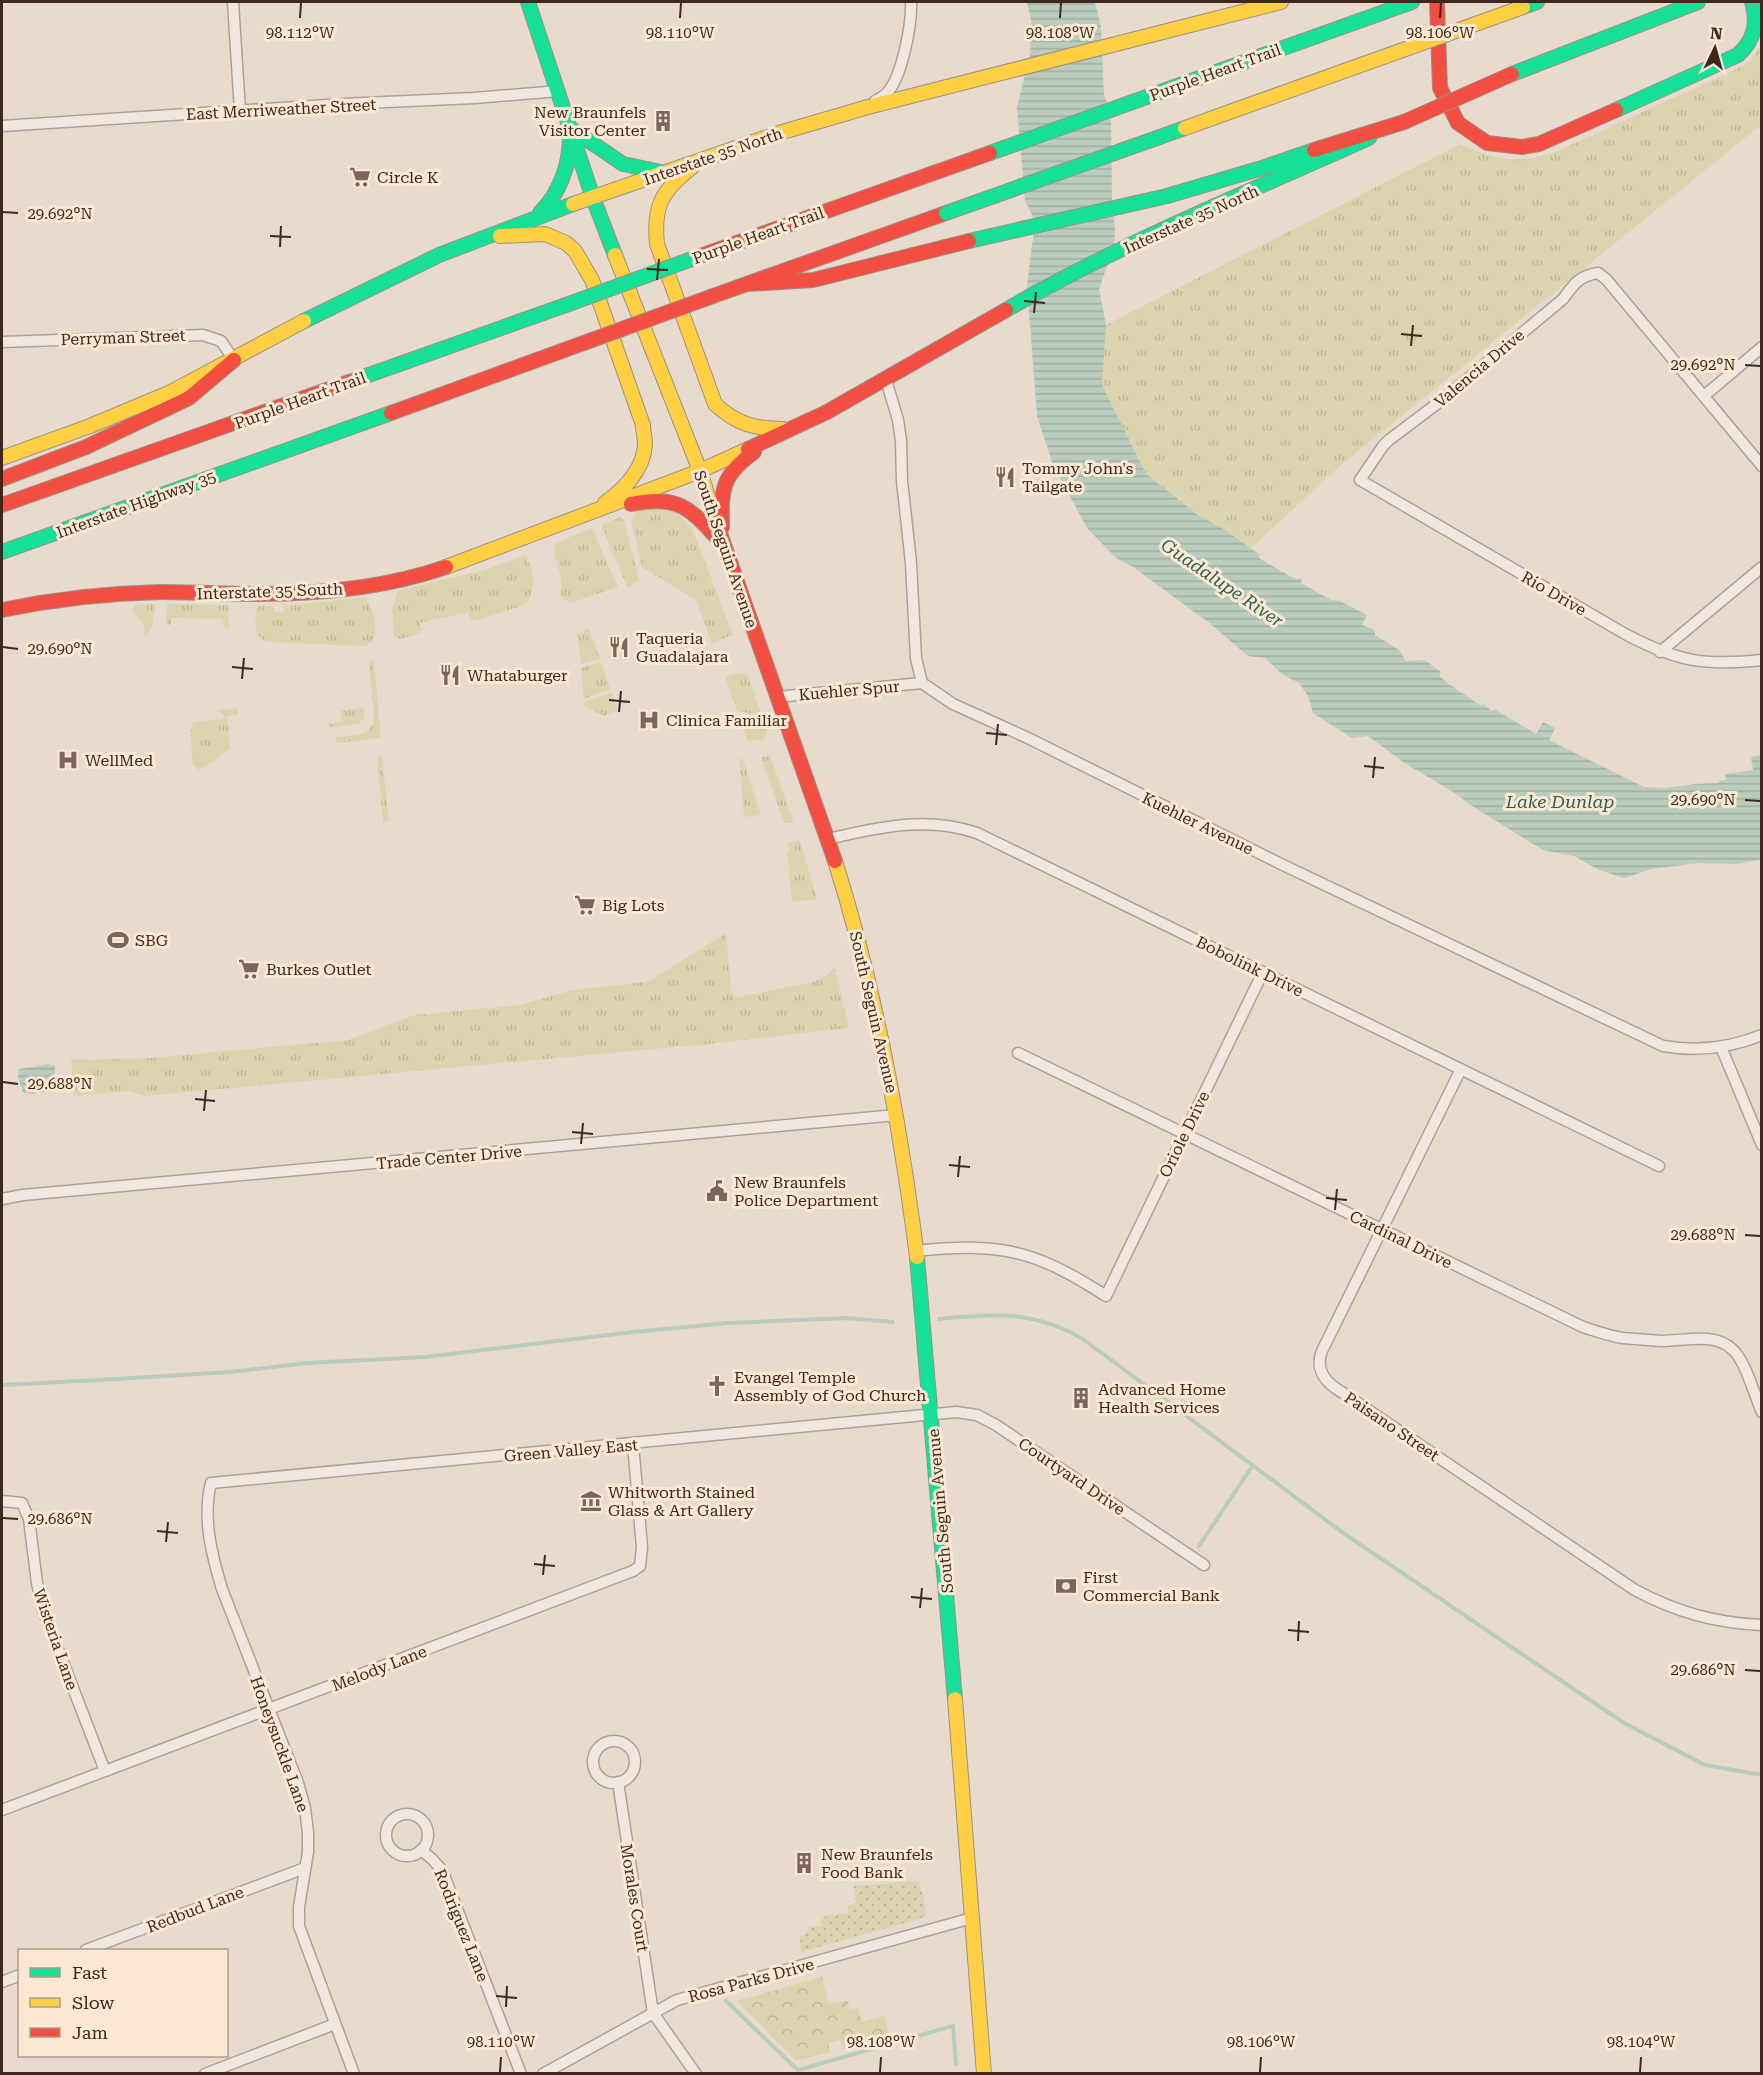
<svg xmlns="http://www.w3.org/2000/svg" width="1763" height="2075" viewBox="0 0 1763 2075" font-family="'Roboto Serif',serif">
  <defs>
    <pattern id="grass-tufts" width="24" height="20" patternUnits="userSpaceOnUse" patternTransform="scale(1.5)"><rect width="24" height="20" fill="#dcd4af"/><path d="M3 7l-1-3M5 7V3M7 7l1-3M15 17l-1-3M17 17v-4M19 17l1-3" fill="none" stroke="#beb696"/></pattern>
    <pattern id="park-crowns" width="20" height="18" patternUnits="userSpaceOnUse" patternTransform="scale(1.5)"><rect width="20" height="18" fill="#dcd4af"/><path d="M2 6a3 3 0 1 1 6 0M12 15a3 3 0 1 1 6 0" fill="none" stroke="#beb696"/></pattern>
    <pattern id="garden-dots" width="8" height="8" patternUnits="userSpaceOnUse" patternTransform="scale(1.5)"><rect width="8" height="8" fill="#dcd4af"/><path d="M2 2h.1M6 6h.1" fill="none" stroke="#beb696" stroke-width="1.8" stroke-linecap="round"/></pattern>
    <pattern id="water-rules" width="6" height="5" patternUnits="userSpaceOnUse" patternTransform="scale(1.5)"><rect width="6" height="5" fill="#b9ccbd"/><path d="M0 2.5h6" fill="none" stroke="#a0afa2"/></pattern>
  </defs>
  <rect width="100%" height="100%" fill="#e8dbce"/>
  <g fill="url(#grass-tufts)">
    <path d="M1761 46V125L1341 465 1251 548 1227 531 1198 515 1146 474 1102 385 1106 325 1460 144C1502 162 1519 165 1562 149L1749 63Z"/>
    <path d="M652 507H668L674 510 692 528 733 635 712 643 696 600 642 567 631 519 636 515 635 511Z"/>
    <path d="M620 517 624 520 639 580 628 588 601 525Z"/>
    <path d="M592 528 618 587 570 603 561 598V580L554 553 555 543Z"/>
    <path d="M526 555C533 571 538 590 525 605L474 621 470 620 468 612 420 623 422 629 420 634 400 639 394 637 392 610 397 591 485 570Z"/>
    <path d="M365 597C373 610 383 635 366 646L270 642C251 639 255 620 257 606H274V612H284V606Z"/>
    <path d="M135 604H153L155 606 152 628 145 638 143 622 132 611Z"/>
    <path d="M167 604 228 605 229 630 224 627 222 619 171 618V624L168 625 166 624Z"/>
    <path d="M589 629 600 659 581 664 577 633Z"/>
    <path d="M369 660 374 661 381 738 336 743V737C350 734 370 739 374 720Z"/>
    <path d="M601 662 610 689 584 699 581 668Z"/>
    <path d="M739 673H744L748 676 767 730V734L763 737 765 740 747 741 742 721 752 722 749 713 737 711 725 677Z"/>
    <path d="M612 692 618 711 604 716 585 706 584 702Z"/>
    <path d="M237 708V715L227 716 230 749 197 772 196 766H193L190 730 193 728 192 722 224 719V716L218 710Z"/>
    <path d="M364 708V718L359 724 330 727 327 726 328 723 342 722 341 710Z"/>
    <path d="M381 755 382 756 389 821 383 822 377 757Z"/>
    <path d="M770 756 794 823H784L761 757Z"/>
    <path d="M739 759H743L761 815 744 817Z"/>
    <path d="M800 841 817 899 792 902 787 852 789 851 788 842Z"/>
    <path d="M726 933 731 987 734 998 813 982 825 976 835 968 849 1028 709 1044 144 1096 128 1091 74 1096 71 1060 151 1058 348 1040 415 1015 519 1005 573 990 645 982 653 979Z"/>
  </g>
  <path fill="url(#park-crowns)" d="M822 1977 829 2004 847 2000 850 2009 858 2008 862 2022 884 2016 890 2035 843 2049 840 2040 828 2043 830 2052 797 2061 736 2001Z"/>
  <path fill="url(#garden-dots)" d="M918 1881 924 1897 926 1917 801 1952 800 1936 804 1935 809 1927 822 1926 821 1920 827 1915 848 1913 847 1907 856 1902 854 1886Z"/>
  <g fill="url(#water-rules)">
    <path d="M1027 2H1093L1096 5 1101 27 1104 95 1111 113 1112 202 1115 229 1114 246 1099 289 1106 325 1102 385 1146 474 1198 515 1227 531 1260 555 1259 558 1293 578 1302 579 1301 583 1331 600 1340 601 1367 615 1362 625 1375 630V635L1399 650 1406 661 1425 660 1441 672 1439 676C1453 688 1466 695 1481 706L1483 704 1492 711 1494 709 1536 734 1543 722 1555 728 1549 740 1644 787 1666 788 1695 784 1719 783V781L1726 780 1725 774 1753 770 1751 757 1761 755V860L1735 864 1699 863 1651 869 1624 878 1597 869 1574 856 1543 850 1469 804 1455 793 1406 764 1368 736 1352 738 1313 713 1308 696 1299 683 1282 674 1265 658 1248 656 1208 622 1133 567 1116 558 1087 528 1053 465 1037 416 1027 285 1035 222 1025 200 1017 107 1030 54 1031 21Z"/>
    <path d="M49 1064 55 1066 54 1091 31 1094 23 1092 18 1077 19 1069Z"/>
  </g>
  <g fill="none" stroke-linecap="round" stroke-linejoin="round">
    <g stroke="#b9ccbd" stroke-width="4">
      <path d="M939 1319C995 1314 1033 1310 1083 1339L1346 1535 1624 1723 1705 1765 1762 1775"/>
      <path d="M2 1385 116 1379 230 1372 307 1363 425 1357 633 1332 728 1323 847 1318 893 1322"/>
      <path d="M1199 1546 1253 1465"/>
      <path d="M726 2001 798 2070 953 2026 956 2064"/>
    </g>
    <defs>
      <g id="street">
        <path d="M233 2 240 111"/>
        <path d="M875 101C879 99 884 96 887 93 902 77 912 24 911 2"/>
        <path d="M2 126 342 104 474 98 559 91"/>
        <path d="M2 342 203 335 221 341 234 360"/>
        <path d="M886 380 898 420 901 441 902 481 911 563 916 658 922 683 953 704 1028 738 1283 865 1663 1046C1697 1052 1730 1048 1762 1035"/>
        <path d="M1704 396 1762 347"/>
        <path d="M1762 466 1606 279 1598 273C1579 276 1574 284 1563 299L1442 400 1389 440 1383 446 1360 480 1627 635C1679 662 1704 666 1762 660"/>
        <path d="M1660 652 1762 567"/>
        <path d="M777 697 922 683"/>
        <path d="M828 839C879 827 926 816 977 833L1659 1166"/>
        <path d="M1721 1047 1762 1145"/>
        <path d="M1018 1053 1583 1327C1596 1331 1609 1336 1623 1338 1636 1339 1648 1340 1661 1341 1684 1341 1714 1332 1732 1349 1746 1361 1754 1395 1762 1412"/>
        <path d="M1461 1069 1322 1351C1316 1366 1322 1378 1334 1387L1635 1590C1676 1612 1715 1623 1762 1625"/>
        <path d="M2 1199 23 1195 897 1115"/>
        <path d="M916 1251C1000 1242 1035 1250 1106 1296L1263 972"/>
        <path d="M2 1501 22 1503 29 1519 37 1583 43 1610 105 1771"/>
        <circle cx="614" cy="1762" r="21"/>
        <path d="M618 1782 653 2013 696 2074"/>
        <path d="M2 1810 633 1571 640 1566 642 1547 633 1444"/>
        <circle cx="407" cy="1835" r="21"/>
        <path d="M421 1850 432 1859 442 1870 521 2074"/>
        <path d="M86 1950 305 1868"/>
        <path d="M2 1982 20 1975"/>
        <path d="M205 2074 335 2024"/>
        <path d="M354 2074 299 1926V1907L308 1852V1833L305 1808 298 1783 222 1589C212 1556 202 1518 211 1483L956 1412 977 1415 996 1425 1204 1565"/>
        <path d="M543 2074 677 2000 972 1918"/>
      </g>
      <g id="fast">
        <path d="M528 2 593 198 615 255"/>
        <path d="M1523 7 1537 2"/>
        <path d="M1512 74 1698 2"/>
        <path d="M1616 110 1738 55C1755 39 1758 24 1752 2"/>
        <path d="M570 128 623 164 661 172"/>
        <path d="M990 153 1412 2"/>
        <path d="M540 213C560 192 569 168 570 139"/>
        <path d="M969 241 1167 196 1262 168 1314 150"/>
        <path d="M1006 310C1121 243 1247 193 1369 138"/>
        <path d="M304 321 439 255 573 204"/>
        <path d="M349 382 566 305"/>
        <path d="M2 552 391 413"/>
        <path d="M917 1257 955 1699"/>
      </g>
      <g id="slow">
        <path d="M868 107 1281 2"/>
        <path d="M692 167C662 191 653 205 657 244L715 404C736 424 755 429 783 429"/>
        <path d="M573 204 779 133 868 107"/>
        <path d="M500 236 545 234 566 243 575 251 592 280 643 425C643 431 645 438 645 444 644 470 624 489 605 503"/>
        <path d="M615 255 700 471 715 519"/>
        <path d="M2 458 90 426 169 393 304 321"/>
        <path d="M446 567 700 471 748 449"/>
        <path d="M835 861C876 990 900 1123 917 1257"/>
        <path d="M955 1699 984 2074"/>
      </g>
      <g id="jam">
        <path d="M1437 2 1440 88 1458 123 1487 143 1522 147 1539 144 1616 110"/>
        <path d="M1314 150 1404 122"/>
        <path d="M700 256 990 153"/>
        <path d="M748 284 813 280 969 241"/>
        <path d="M713 296 946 213"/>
        <path d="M748 449 827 412 1006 310"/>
        <path d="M2 479 86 447 189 398 234 360"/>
        <path d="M631 504C678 495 689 507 719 540"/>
        <path d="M2 505 349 382"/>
        <path d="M715 519 835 861"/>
        <path d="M722 527C721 489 722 475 754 452"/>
        <path d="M2 610C55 599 107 593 161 592 194 592 228 594 261 594 323 594 388 587 446 567"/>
      </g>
    </defs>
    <use href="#street" stroke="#ada197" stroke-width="13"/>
    <use href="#fast" stroke="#9d9086" stroke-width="16"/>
    <use href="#slow" stroke="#9d9086" stroke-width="16"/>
    <use href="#jam" stroke="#9d9086" stroke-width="16"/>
    <use href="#street" stroke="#f0e8e0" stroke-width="10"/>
    <use href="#fast" stroke="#16e098" stroke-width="14"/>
    <use href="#slow" stroke="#ffcf43" stroke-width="14"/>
    <use href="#jam" stroke="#f24e42" stroke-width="14"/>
    <defs>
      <g id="fast-bridge">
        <path d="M946 213 1185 128"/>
        <path d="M566 305 700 256"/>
      </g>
      <path id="slow-bridge" d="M1185 128 1523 7"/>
      <g id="jam-bridge">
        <path d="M1404 122 1512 74"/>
        <path d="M391 413 713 296"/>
      </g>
    </defs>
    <use href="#fast-bridge" stroke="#9d9086" stroke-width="16" stroke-linecap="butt"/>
    <use href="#slow-bridge" stroke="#9d9086" stroke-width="16" stroke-linecap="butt"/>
    <use href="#jam-bridge" stroke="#9d9086" stroke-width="16" stroke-linecap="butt"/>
    <use href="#fast-bridge" stroke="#16e098" stroke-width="14"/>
    <use href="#slow-bridge" stroke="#ffcf43" stroke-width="14"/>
    <use href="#jam-bridge" stroke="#f24e42" stroke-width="14"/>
  </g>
  <path fill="none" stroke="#3e271d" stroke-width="2" d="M300 18 301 3M680 18 681 3M1060 18 1061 3M1440 18 1441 3M3 212 18 213M270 236 291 237M280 247 281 226M647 269 668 270M657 280 659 259M1024 301 1045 303M1034 313 1036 292M1401 334 1422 336M1411 346 1413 325M1745 365 1760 366M3 647 18 649M232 667 253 669M242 679 244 658M609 700 630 702M619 712 621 691M986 733 1007 735M996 745 998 724M1364 766 1384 768M1373 778 1375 757M1745 800 1760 801M3 1082 18 1084M195 1099 215 1101M204 1111 206 1090M572 1132 593 1134M581 1144 583 1123M949 1165 970 1167M958 1177 960 1156M1326 1198 1347 1200M1335 1210 1337 1189M1745 1235 1760 1236M3 1518 18 1519M157 1531 178 1533M166 1542 168 1522M534 1564 555 1566M543 1575 545 1555M911 1597 932 1599M920 1608 922 1588M1288 1630 1309 1632M1298 1641 1299 1621M1745 1670 1760 1671M496 1996 517 1998M506 2007 507 1986M500 2072 501 2057M880 2072 881 2057M1260 2072 1261 2057M1640 2072 1641 2057"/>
  <defs>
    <symbol id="building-bare" viewBox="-9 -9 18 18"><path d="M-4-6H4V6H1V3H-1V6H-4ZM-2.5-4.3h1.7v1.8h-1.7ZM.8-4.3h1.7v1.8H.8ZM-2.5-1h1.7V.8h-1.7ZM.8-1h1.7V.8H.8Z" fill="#7a665b" stroke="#fae8d3" stroke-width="2.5" paint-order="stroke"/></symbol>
    <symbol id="supermarket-bare" viewBox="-9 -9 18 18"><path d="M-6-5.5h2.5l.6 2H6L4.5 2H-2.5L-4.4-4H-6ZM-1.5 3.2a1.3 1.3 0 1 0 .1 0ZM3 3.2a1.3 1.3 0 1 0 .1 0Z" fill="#7a665b" stroke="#fae8d3" stroke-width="2.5" paint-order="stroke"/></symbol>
    <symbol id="restaurant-bare" viewBox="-9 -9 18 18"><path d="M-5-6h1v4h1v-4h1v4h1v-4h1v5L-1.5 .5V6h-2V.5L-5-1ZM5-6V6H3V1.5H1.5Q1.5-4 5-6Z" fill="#7a665b" stroke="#fae8d3" stroke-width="2.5" paint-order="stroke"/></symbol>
    <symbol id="hospital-bare" viewBox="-9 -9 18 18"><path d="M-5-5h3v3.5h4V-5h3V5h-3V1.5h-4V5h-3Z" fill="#7a665b" stroke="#fae8d3" stroke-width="2.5" paint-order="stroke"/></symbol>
    <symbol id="stadium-bare" viewBox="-9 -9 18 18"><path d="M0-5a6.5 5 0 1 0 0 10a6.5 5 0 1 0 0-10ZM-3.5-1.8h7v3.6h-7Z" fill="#7a665b" stroke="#fae8d3" stroke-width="2.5" paint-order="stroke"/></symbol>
    <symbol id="civic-bare" viewBox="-9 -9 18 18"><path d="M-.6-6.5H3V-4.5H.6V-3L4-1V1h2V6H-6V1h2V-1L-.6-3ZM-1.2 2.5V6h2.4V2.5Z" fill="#7a665b" stroke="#fae8d3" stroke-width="2.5" paint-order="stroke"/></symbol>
    <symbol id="church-bare" viewBox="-9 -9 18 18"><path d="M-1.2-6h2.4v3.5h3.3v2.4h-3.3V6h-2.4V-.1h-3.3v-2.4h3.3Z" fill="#7a665b" stroke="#fae8d3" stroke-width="2.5" paint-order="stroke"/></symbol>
    <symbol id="museum-bare" viewBox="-9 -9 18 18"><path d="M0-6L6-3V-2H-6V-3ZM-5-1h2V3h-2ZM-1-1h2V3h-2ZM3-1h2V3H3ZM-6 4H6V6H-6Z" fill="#7a665b" stroke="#fae8d3" stroke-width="2.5" paint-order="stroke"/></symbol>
    <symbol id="bank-bare" viewBox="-9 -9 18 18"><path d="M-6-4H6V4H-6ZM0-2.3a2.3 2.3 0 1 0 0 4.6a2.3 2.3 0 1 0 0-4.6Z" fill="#7a665b" stroke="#fae8d3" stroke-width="2.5" paint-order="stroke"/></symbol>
  </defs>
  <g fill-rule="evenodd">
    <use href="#building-bare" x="648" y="106" width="30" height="30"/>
    <use href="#supermarket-bare" x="345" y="162" width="30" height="30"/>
    <use href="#restaurant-bare" x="990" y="462" width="30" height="30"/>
    <use href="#restaurant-bare" x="604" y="632" width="30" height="30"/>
    <use href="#restaurant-bare" x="435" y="660" width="30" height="30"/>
    <use href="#hospital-bare" x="634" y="705" width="30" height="30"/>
    <use href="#hospital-bare" x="53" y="745" width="30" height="30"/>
    <use href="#supermarket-bare" x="570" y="890" width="30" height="30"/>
    <use href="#stadium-bare" x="103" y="925" width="30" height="30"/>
    <use href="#supermarket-bare" x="234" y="954" width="30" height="30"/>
    <use href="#civic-bare" x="702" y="1176" width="30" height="30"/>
    <use href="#church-bare" x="702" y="1371" width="30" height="30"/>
    <use href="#building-bare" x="1066" y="1383" width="30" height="30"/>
    <use href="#museum-bare" x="576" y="1486" width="30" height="30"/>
    <use href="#bank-bare" x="1051" y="1571" width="30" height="30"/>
    <use href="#building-bare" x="789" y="1848" width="30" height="30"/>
  </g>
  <g text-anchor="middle" stroke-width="6" stroke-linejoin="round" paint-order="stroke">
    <g font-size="16" fill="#3e271d" stroke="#fae8d3">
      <text transform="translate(1215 72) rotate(-20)" y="6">Purple Heart Trail</text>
      <text transform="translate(281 109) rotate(-3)" y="6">East Merriweather Street</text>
      <text transform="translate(713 156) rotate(-19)" y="6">Interstate 35 North</text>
      <text transform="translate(1191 219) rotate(-24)" y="6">Interstate 35 North</text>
      <text transform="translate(758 235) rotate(-20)" y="6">Purple Heart Trail</text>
      <text transform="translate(123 337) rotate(-2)" y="6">Perryman Street</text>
      <text transform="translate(1479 368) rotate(-40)" y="6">Valencia Drive</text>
      <text transform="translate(300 400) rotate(-20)" y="6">Purple Heart Trail</text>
      <text transform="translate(136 504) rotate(-20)" y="6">Interstate Highway 35</text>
      <text transform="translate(726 549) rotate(71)" y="6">South Seguin Avenue</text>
      <text transform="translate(270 591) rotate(-2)" y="6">Interstate 35 South</text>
      <text transform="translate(1554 593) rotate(30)" y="6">Rio Drive</text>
      <text transform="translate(849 690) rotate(-5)" y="6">Kuehler Spur</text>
      <text transform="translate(1198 823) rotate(26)" y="6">Kuehler Avenue</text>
      <text transform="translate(1250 966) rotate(26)" y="6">Bobolink Drive</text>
      <text transform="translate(874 1012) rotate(77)" y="6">South Seguin Avenue</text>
      <text transform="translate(1184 1134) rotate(-64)" y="6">Oriole Drive</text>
      <text transform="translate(449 1157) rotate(-5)" y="6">Trade Center Drive</text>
      <text transform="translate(1401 1239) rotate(26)" y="6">Cardinal Drive</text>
      <text transform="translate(1392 1426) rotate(34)" y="6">Paisano Street</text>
      <text transform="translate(571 1450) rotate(-5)" y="6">Green Valley East</text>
      <text transform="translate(1072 1476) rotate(34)" y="6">Courtyard Drive</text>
      <text transform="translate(940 1511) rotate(-95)" y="6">South Seguin Avenue</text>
      <text transform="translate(56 1639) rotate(71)" y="6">Wisteria Lane</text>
      <text transform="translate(379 1668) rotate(-21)" y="6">Melody Lane</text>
      <text transform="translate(280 1744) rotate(70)" y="6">Honeysuckle Lane</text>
      <text transform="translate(635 1898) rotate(81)" y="6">Morales Court</text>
      <text transform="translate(195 1909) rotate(-21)" y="6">Redbud Lane</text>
      <text transform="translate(462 1925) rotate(68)" y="6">Rodriguez Lane</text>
      <text transform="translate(751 1980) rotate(-15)" y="6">Rosa Parks Drive</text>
    </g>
    <g font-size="16" fill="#3e271d" stroke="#fae8d3" text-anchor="start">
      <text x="646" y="118" text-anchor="end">New Braunfels<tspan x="646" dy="18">Visitor Center</tspan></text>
      <text x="377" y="183">Circle K</text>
      <text x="1022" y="474">Tommy John's<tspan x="1022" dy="18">Tailgate</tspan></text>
      <text x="636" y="644">Taqueria<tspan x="636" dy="18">Guadalajara</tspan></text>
      <text x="467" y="681">Whataburger</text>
      <text x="666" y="726">Clinica Familiar</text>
      <text x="85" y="766">WellMed</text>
      <text x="602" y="911">Big Lots</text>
      <text x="135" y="946">SBG</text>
      <text x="266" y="975">Burkes Outlet</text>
      <text x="734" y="1188">New Braunfels<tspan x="734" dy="18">Police Department</tspan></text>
      <text x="734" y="1383">Evangel Temple<tspan x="734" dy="18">Assembly of God Church</tspan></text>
      <text x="1098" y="1395">Advanced Home<tspan x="1098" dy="18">Health Services</tspan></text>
      <text x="608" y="1498">Whitworth Stained<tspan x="608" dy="18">Glass &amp; Art Gallery</tspan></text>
      <text x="1083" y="1583">First<tspan x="1083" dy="18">Commercial Bank</tspan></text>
      <text x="821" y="1860">New Braunfels<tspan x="821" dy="18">Food Bank</tspan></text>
    </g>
    <g font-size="18" font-style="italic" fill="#2a6053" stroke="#fae8d3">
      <text transform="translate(1222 583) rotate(34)" y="6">Guadalupe River</text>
      <text x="1560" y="808">Lake Dunlap</text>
    </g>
  </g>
  <g font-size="15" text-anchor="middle" fill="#3e271d" stroke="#fae8d3" stroke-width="6" stroke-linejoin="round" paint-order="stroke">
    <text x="300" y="38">98.112°W</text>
    <text x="680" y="38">98.110°W</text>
    <text x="1060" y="38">98.108°W</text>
    <text x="1440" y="38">98.106°W</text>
    <text x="60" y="219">29.692°N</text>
    <text x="1703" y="370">29.692°N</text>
    <text x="60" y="654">29.690°N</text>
    <text x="1703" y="805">29.690°N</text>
    <text x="60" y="1089">29.688°N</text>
    <text x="1703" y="1240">29.688°N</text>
    <text x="60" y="1524">29.686°N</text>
    <text x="1703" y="1675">29.686°N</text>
    <text x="501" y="2047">98.110°W</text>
    <text x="881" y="2047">98.108°W</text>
    <text x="1261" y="2047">98.106°W</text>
    <text x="1641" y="2047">98.104°W</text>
  </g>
  <rect width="1763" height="2075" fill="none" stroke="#3e271d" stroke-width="6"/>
  <rect x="18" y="1949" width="210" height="108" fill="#fae8d3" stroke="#af9b8a" stroke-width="1.5"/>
  <rect x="30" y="1968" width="30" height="9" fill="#16e098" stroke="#af9b8a" stroke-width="1.5"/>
  <text x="72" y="1979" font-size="18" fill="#3e271d">Fast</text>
  <rect x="30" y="1998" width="30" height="9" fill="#ffcf43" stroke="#af9b8a" stroke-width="1.5"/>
  <text x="72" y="2009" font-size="18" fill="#3e271d">Slow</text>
  <rect x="30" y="2028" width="30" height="9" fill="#f24e42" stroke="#af9b8a" stroke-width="1.5"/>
  <text x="72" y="2039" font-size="18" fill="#3e271d">Jam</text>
  <g transform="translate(1715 48) rotate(5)" stroke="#fae8d3" stroke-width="4.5" paint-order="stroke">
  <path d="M0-4.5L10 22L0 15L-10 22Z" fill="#3e271d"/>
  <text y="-9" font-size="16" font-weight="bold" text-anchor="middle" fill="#3e271d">N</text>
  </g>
</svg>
